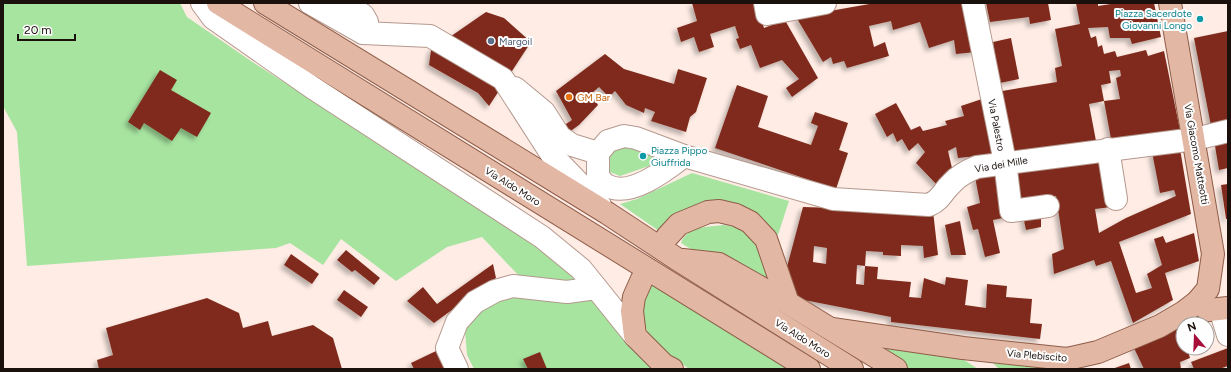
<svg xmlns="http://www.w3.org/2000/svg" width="1231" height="372" viewBox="0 0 1231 372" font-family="Figtree,sans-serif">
  <defs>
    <filter id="shadow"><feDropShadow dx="-3.5" dy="3.5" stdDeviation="2" flood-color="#0004"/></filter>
  </defs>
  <rect width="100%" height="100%" fill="#feece5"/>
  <g fill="#a7e4a0">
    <path d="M3 3H180L187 17 251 61 514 229 555 257 580 282 521 278 482 237 447 247 396 281 341 239 323 265 290 243 276 248 27 266 17 132 3 106Z"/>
    <path d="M626 144 655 156V162L649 166 620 176 610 172 608 164 610 149Z"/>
    <path d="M692 173 789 201 778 235 764 221 748 210 662 233 620 204 637 199Z"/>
    <path d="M724 225 741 228 758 239 775 290 706 258 681 243C687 226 707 227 724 225Z"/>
    <path d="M649 283 788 369H689L660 347 652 340 647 331 641 313Z"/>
    <path d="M514 294 592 297 665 369H474L467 355 465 331 476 311Z"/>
    <path d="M876 343 958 356 978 369H907L872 348Z"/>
    <path d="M990 360 1042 364 1035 369H999Z"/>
  </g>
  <g fill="#7f2c1c" fill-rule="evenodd" filter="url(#shadow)">
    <path d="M692 3H756L764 28 777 23 786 22 818 78 792 97 786 88 799 79 782 60 760 68 751 45 740 49 736 39 739 38 735 26 710 34 714 47 699 52 694 37 681 42 677 28 697 21Z"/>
    <path d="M875 3H965L976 52 956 54 954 40 929 48 920 22 893 30 891 21 869 26 874 47 885 42 889 56 847 68 844 61 833 64 831 57 823 62 796 17Z"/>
    <path d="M986 3H1048L1051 20 1030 24 1029 17 990 22Z"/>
    <path d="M1076 3H1098V6L1117 3H1154L1161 37 1132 44 1130 38H1110L1108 27 1088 28 1091 38 1096 36 1098 47 1102 45 1104 54 1115 51 1117 57 1146 50 1148 56 1164 51 1180 130 1111 139 1104 101 1120 99 1116 78 1121 76 1120 70 1109 71 1111 83 1101 85 1104 101 1089 104 1096 141 1012 151 1002 91 1057 82 1055 68 1062 66 1055 29 1080 24Z"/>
    <path d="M486 12 504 18 531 42 489 106 478 93 429 65 431 50Z"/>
    <path d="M1228 31V122L1211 126 1194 38Z"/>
    <path d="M1011 38 1019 79 1000 83 993 42Z"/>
    <path d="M605 54 624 69 674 84 678 69 707 78 696 112 690 117 686 132 651 121 655 112 645 108 644 113 626 105 615 91 609 97 599 87 591 94 598 105 579 125 565 135 560 128 572 120 556 91Z"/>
    <path d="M160 70 177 80 171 90 211 113 197 137 181 128 172 141 144 123 140 130 128 122Z"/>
    <path d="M737 85 768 96 758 127 811 145 818 126 811 123 815 112 848 123 839 150 848 153 836 189 715 148Z"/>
    <path d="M985 98 997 154 958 158 956 147 948 151 952 168 937 185 916 163 925 152 918 143 909 151 902 139 897 142 893 133 887 137 875 114 896 103 911 130 920 126 923 131 947 125 945 121 964 116 961 106Z"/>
    <path d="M1228 142V168L1219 170 1215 146Z"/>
    <path d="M1180 149 1191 214 1119 242 1136 293 1152 288 1147 274 1162 265 1154 239 1163 236 1166 243 1194 233 1199 261 1165 273 1173 300 1133 323 1111 261 1096 266 1094 260 1054 274 1052 254 1064 249 1056 196 1020 203 1012 168 1103 158 1111 207 1095 209 1099 233 1126 218 1176 196 1174 190 1160 193 1152 152Z"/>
    <path d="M999 172 1008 217 993 220 1000 253 985 257 978 229 973 230 967 207 980 203 975 177Z"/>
    <path d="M1228 184V219H1226L1221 185Z"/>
    <path d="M803 207 933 211 938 255 924 258 923 246 901 245V256L883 255V252L866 251 865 266 878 267 877 279 911 282 909 297 921 298 924 278 945 285 946 277 968 280 965 305 986 308 987 284 1007 286 1006 297 1032 299 1030 323 1042 324 1040 339 891 322V317L799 299 787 267ZM814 246 827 248 826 264 813 262ZM857 265 865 266 864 285 856 284Z"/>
    <path d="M1041 212V227L1026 230 1023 216Z"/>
    <path d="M960 221 966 255H951L945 225Z"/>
    <path d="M346 250 380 278 374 285 355 270 352 272 337 260Z"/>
    <path d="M291 254 319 274 312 284 284 265Z"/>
    <path d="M493 264 496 278 434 323 407 301 423 287 437 304Z"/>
    <path d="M344 290 368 307 361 317 337 300Z"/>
    <path d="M207 298 239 313 243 328 268 321 272 336 313 325 333 338 342 369H99L97 360 113 355 106 328Z"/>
    <path d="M1179 327 1183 336V348H1187L1190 358 1180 362 1181 369H1144L1133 346 1152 337Z"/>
    <path d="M1228 348V366L1219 369H1194L1191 362Z"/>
    <path d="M436 351 445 369H414L411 363Z"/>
    <path d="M540 352 547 369H528L523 359Z"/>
    <path d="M1129 363 1131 369H1112Z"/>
  </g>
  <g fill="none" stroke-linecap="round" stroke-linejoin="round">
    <defs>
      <g id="minor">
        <path d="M202 3 213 18 313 88 542 237 581 269 635 336"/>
        <path d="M310 3 363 33 430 36 503 79 552 155 600 205"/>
        <path d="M343 3 363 15 367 22 363 33"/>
        <path d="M765 3 767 14 825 3"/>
        <path d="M973 3 1005 162 1011 211 1048 206"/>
        <path d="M515 88 544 112 560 137 572 145 598 153"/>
        <path d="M1108 149 1116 199"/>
        <path d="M684 156C666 170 629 199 606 185 603 183 600 179 598 176V153L608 141 624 136 636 138 684 156 833 199 929 205C942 199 942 192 952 183 959 175 967 171 977 167L1195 139 1228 131"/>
        <path d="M1220 309 1228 335"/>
        <path d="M457 369 447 348 457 322 475 302 495 291 513 286 567 292 596 288"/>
      </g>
      <g id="major">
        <path d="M218 3 809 369"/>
        <path d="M265 3 607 213 677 259 852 369"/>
        <path d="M667 237 679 224 708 212 719 211 736 215 750 222 766 239 788 303 896 369"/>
        <path d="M683 260 719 264 788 303"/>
        <path d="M642 279 634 297 632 311 635 336 664 365 672 369"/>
        <path d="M1197 302 1209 310 1228 308"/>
        <path d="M832 329 963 348 1067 359 1098 352 1160 326 1184 312 1197 302 1208 289 1213 254 1170 3"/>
      </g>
    </defs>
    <use href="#minor" stroke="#b4998e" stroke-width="24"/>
    <use href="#major" stroke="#8f5d48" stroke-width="24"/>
    <use href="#minor" stroke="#fff" stroke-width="22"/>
    <use href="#major" stroke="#e2b7a4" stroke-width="22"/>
  </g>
  <g fill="#0f9aa8" stroke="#fefefe" stroke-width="1.5">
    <circle cx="1200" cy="19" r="4"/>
    <circle cx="643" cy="156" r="4"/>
  </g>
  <circle fill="#5c6f8a" stroke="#fefefe" stroke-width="1.5" cx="491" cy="41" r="4"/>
  <circle fill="#e8710a" stroke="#fefefe" stroke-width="1.5" cx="569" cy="97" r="4"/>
  <g text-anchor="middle" stroke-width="4" stroke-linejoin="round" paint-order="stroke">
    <g font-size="10" fill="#0d838f" stroke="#fefefe" text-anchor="end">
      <text x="1192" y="17">Piazza Sacerdote<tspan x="1192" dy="12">Giovanni Longo</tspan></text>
      <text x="651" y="154" text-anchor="start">Piazza Pippo<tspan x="651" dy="12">Giuffrida</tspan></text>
    </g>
    <g font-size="10" fill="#4e5e75" stroke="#fefefe" text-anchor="start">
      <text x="499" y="45">Margoil</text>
    </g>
    <g font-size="10" fill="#c56008" stroke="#fefefe" text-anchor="start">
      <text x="577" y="101">GM Bar</text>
    </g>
    <g font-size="10" fill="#1a100c" stroke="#fefefe">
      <text transform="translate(997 125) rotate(79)" y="4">Via Palestro</text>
      <text transform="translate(1197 154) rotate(80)" y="4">Via Giacomo Matteotti</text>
      <text transform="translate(1001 164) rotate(-10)" y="4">Via dei Mille</text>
      <text transform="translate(513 186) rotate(32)" y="4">Via Aldo Moro</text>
      <text transform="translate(803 338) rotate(32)" y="4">Via Aldo Moro</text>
      <text transform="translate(1037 355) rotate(5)" y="4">Via Plebiscito</text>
    </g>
  </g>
  <rect width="1231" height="372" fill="none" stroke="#1a100c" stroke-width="8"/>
  <g transform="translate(1195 336) rotate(341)"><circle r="19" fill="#fefefe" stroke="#a39f9d"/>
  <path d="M0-3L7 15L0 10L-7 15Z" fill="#a70e39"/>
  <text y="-6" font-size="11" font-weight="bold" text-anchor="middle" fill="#1a100c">N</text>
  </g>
  <path d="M18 34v6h57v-6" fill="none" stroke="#1a100c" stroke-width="2"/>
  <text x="24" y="34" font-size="12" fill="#1a100c" stroke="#fefefe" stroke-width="3" paint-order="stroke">20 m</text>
</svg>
